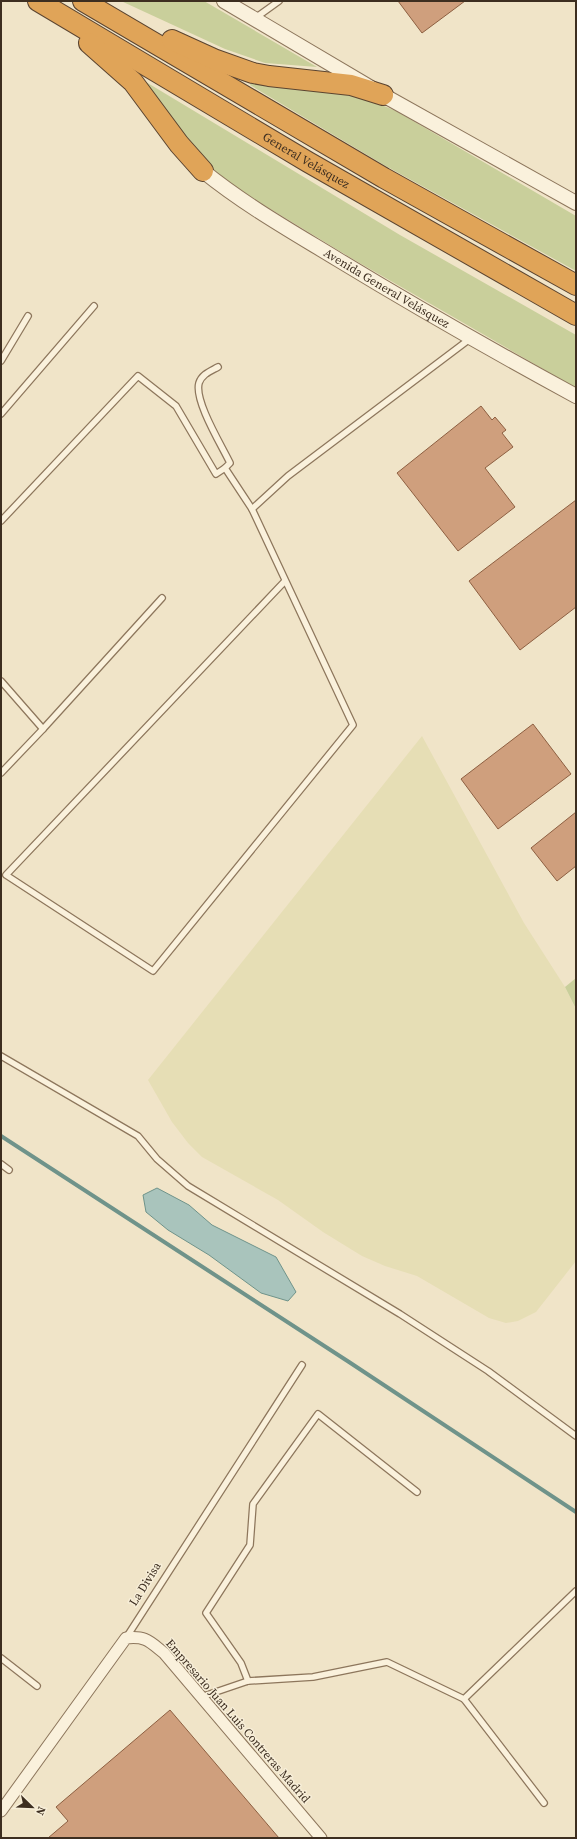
<svg xmlns="http://www.w3.org/2000/svg" width="577" height="1839" viewBox="0 0 577 1839" font-family="'Source Serif 4',serif">
  <rect width="100%" height="100%" fill="#f0e4c8"/>
  <path fill="#e6deb5" d="M422 736 524 923 565 987 576 1010V1261L536 1312 518 1321 506 1323 489 1318 417 1276 385 1266 362 1256 323 1232 278 1200 202 1157 188 1143 172 1122 148 1080Z"/>
  <g fill="#c9cf9b">
    <path d="M121 1H204L317 67 265 63 225 49Z"/>
    <path d="M141 79 400 235 576 335V388L351 258 254 199 222 178 206 164Z"/>
    <path d="M251 83C302 90 348 88 396 111L576 216V271L384 165 250 85Z"/>
    <path d="M576 978V1009L565 987Z"/>
  </g>
  <path fill="#a9c4bc" stroke="#6f938a" d="M157 1188 189 1205 212 1225 276 1257 296 1292 288 1301 261 1293 209 1255 168 1230 146 1212 143 1195Z"/>
  <g fill="none" stroke-linecap="round" stroke-linejoin="round">
    <path stroke="#6f938a" stroke-width="4" d="M1 1136 349 1362 576 1512"/>
  </g>
  <g fill="#cf9f7d" stroke="#8d5f41">
    <path d="M398 1H465L422 33Z"/>
    <path d="M481 406 492 420 495 417 506 430 502 433 513 447 485 468 515 507 458 551 397 473Z"/>
    <path d="M576 500V607L520 650 469 581Z"/>
    <path d="M533 724 571 774 498 829 461 779Z"/>
    <path d="M576 812V866L557 881 531 848Z"/>
    <path d="M170 1710 279 1838H48L68 1821 56 1807Z"/>
  </g>
  <g fill="none" stroke-linecap="round" stroke-linejoin="round">
    <defs>
      <g id="service">
        <path d="M254 19 279 1"/>
        <path d="M1 361 28 316"/>
        <path d="M218 367C211 371 202 374 199 383 194 401 222 446 230 463L225 468 252 509"/>
        <path d="M1 414 94 306"/>
        <path d="M1 521 138 376 176 406 216 474 225 468"/>
        <path d="M285 581 6 875 153 971 353 725 252 509 288 476 471 338"/>
        <path d="M1 681 43 729 162 598"/>
        <path d="M1 773 43 729"/>
        <path d="M1 1056 138 1136 157 1159 188 1186 400 1314 488 1371 576 1436"/>
        <path d="M1 1164 9 1170"/>
        <path d="M126 1638 302 1365"/>
        <path d="M1 1658 37 1686"/>
        <path d="M248 1681 241 1663 206 1613 250 1545 253 1504 318 1414 417 1492"/>
        <path d="M201 1697 248 1681 313 1677 387 1662 464 1699 576 1591"/>
        <path d="M464 1699 544 1803"/>
      </g>
      <path id="minor" d="M1 1811 126 1638C146 1636 149 1641 164 1653L321 1838"/>
      <g id="tertiary">
        <path d="M224 1 383 95 576 203"/>
        <path id="s1" d="M203 171C245 205 291 231 337 259 416 307 495 352 576 396"/>
      </g>
      <g id="motorway">
        <path id="s2" d="M38 1 308 162 576 315"/>
        <path d="M83 1 384 178 576 285"/>
        <path d="M172 40 216 60 253 73 269 76 351 85 383 95"/>
        <path d="M89 43 133 82 179 144 203 171"/>
      </g>
    </defs>
    <use href="#service" stroke="#8d765c" stroke-width="8"/>
    <use href="#minor" stroke="#8d765c" stroke-width="13"/>
    <use href="#tertiary" stroke="#8d765c" stroke-width="16"/>
    <use href="#motorway" stroke="#5b4430" stroke-width="22"/>
    <use href="#service" stroke="#faf1dc" stroke-width="5.5"/>
    <use href="#minor" stroke="#faf1dc" stroke-width="11"/>
    <use href="#tertiary" stroke="#faf1dc" stroke-width="14"/>
    <use href="#motorway" stroke="#e0a458" stroke-width="20"/>
  </g>
  <g text-anchor="middle" stroke-width="3" stroke-linejoin="round" paint-order="stroke">
    <g font-size="12" fill="#3d2e20" stroke="#f7eed8">
      <text dy="4" stroke="none"><textPath href="#s2" startOffset="312">General Velásquez</textPath></text>
      <text dy="4" stroke="none"><textPath href="#s1" startOffset="218">Avenida General Velásquez</textPath></text>
      <text transform="translate(145 1584) rotate(-58)" y="4">La Divisa</text>
      <text transform="translate(238 1721) rotate(49)" y="4">Empresario Juan Luis Contreras Madrid</text>
    </g>
  </g>
  <rect width="577" height="1839" fill="none" stroke="#3d2e20" stroke-width="4"/>
  <g transform="translate(32 1807) rotate(113)" stroke="#f7eed8" stroke-width="3" paint-order="stroke">
  <path d="M0-3L7 15L0 10L-7 15Z" fill="#3d2e20"/>
  <text y="-6" font-size="11" font-weight="bold" text-anchor="middle" fill="#3d2e20">N</text>
  </g>
</svg>
